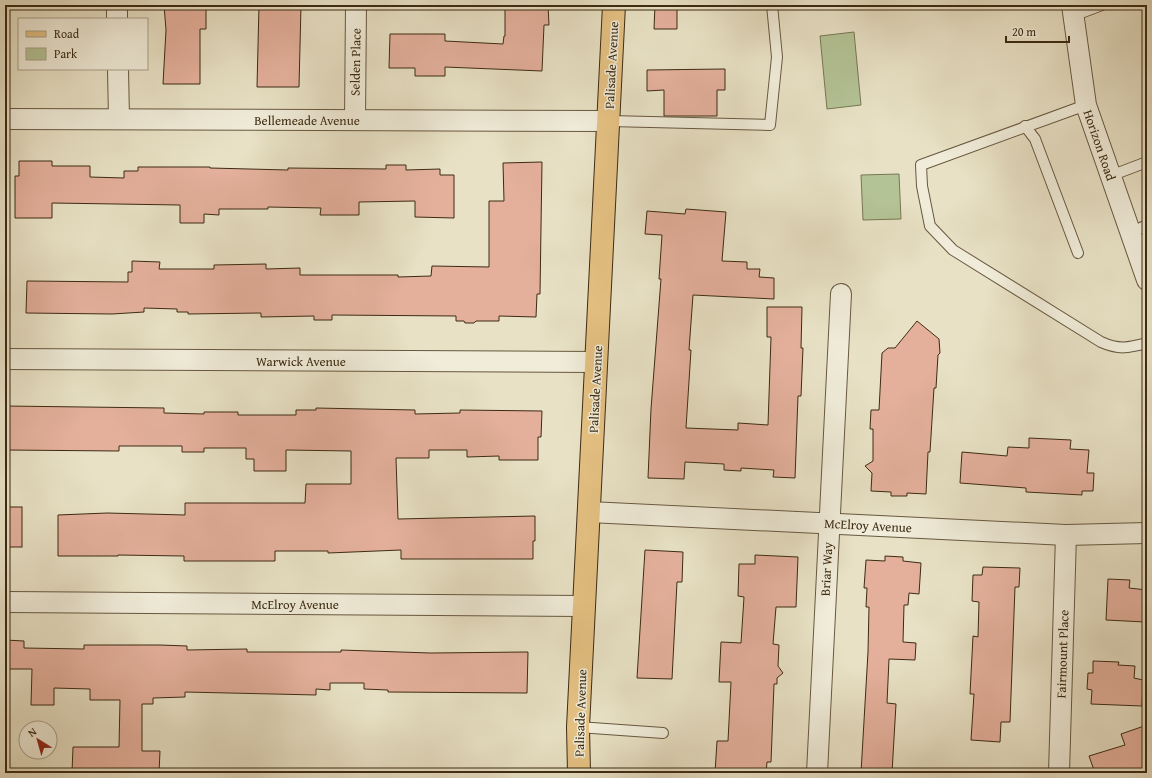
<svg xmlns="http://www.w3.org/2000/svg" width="1152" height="778" viewBox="0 0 1152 778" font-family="'Gentium Book Plus',serif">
  <rect width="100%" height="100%" fill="#e8e1c5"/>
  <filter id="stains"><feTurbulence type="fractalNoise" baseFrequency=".005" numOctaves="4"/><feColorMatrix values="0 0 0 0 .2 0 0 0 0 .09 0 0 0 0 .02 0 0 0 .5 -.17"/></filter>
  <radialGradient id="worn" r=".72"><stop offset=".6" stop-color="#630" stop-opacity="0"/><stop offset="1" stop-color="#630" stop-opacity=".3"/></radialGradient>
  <g fill="#b4c396" stroke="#787754">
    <path d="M854 32 861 105 827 109 820 36Z"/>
    <path d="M899 174 901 219 863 220 861 175Z"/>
  </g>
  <g fill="#e4b09c" stroke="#3c2b13">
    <path d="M164 5H206V29H200V84H163L166 30Z"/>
    <path d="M259 5H301L299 87H257Z"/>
    <path d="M505 5H548L549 25H544L542 71 445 67V76H415V68H389L390 34H445V41L503 44 504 36H505Z"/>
    <path d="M655 5H677V29H654Z"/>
    <path d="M725 69V90H717V116H664V90L647 91V70Z"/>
    <path d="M19 161H52V166H90V177L124 178V171H138V167H210V168L288 170V168L386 169V165H406V170L440 169V175H454V218L415 217V201L359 202V215H320L321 208 268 207V209H219V215L204 214V223H180V205L52 203V218H15V176H19Z"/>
    <path d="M542 162 540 294H537L536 317 499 316V321H476L474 323H465L464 321H456V316L332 315V320H314V316L261 317V313L188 314V312H177V309L144 308V312L112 314 26 313 27 281 128 282V272H132V261L160 262 159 269H214V265L266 264V269L300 268V275H398V277L431 276 432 266 489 267V201H504L503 163Z"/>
    <path d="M686 209 726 212 722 261 747 262V269H760L759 277 774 278V299L693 295 689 350H691L686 428 738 430V423L768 425 771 337H767V307H802L801 348H803L801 396H798L795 478 773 477 774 470 741 468V471L724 470V464L685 462 684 479 648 478 651 409 661 279H659L662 235 645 234 647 211 685 214Z"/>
    <path d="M917 321 939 339 940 353 938 355 936 388H934L930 452H928L926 494 907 493V496H891V492L871 491 872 473 865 466 873 461V429H870L871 410H879L882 353 888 348H895Z"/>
    <path d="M5 406 164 408V413L204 414V412H238V415H296V410H316V408L415 410V414L460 413V410L542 411 541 437H538V460H499V456L467 457V450H429V458H396L398 519 535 516V541H533V559H401V550L328 553V551H275V561H184V556L118 555V556H58V515L107 513 185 515V503H305L306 484H351V451L286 450V471H254V459H246V448H204V452H182V446H119V451L5 450Z"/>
    <path d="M1029 438 1071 440 1070 449 1089 450 1087 473H1094L1093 491H1082V495L1026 492V488L960 483 962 452 1007 456 1008 447 1029 448Z"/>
    <rect x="5" y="507" width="17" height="40"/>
    <path d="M645 550 683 552 682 582H677L672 679 637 678Z"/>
    <path d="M755 555 798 557 796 607H776L773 644 779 645 778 666 783 673 777 678V684H774L771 762H767L766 773H715L717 741H728L731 682H719L721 642 741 643 744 597 738 596 739 564H755Z"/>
    <path d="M885 556 903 557V561L921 563 919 594 909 593 908 605H904L903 642 916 643 915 660 889 659 887 703 896 704 892 773H861L868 652 869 607H866L867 588H864L866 560 885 561Z"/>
    <path d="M983 567 1020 568 1019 587H1015L1010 722H1001L1000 742 971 740 974 694H970L973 636 978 637 979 602 972 601 973 575H982Z"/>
    <path d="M1108 579 1130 580 1129 588 1147 590 1145 622 1106 620Z"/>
    <path d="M5 640 24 641V648L84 649V645H160L187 646V650L247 649V652H341V650L430 653 528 652 527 693 388 692V690L364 689V683H330V690L316 689V695L185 692V697L153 698V704H142V751H160L159 773H72L73 747H119L120 700H90V689L54 688V705H31L32 669H5Z"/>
    <path d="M1093 661 1119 662 1118 665 1135 666 1134 678 1143 680 1142 706 1091 704 1092 690 1087 689 1088 673H1093Z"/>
    <path d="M1147 725V773H1095L1089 756 1125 745 1121 734Z"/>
  </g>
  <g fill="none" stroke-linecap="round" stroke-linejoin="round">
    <defs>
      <g id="lane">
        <path d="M1073 16 1102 5"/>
        <path d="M1086 105 921 165 922 186 930 226 953 250 1101 342C1119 350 1128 348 1147 343"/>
        <path d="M609 121 770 125 777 57 772 5"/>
        <path d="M1025 126 1035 139 1078 253"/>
        <path d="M1110 176 1147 162"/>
        <path d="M1130 233 1147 225"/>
        <path d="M578 727 663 733"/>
      </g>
      <g id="street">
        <path d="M117 5V19"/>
        <path d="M1072 5 1086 105 1147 280"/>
        <path d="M118 69 119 119"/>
        <path d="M5 119 609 121"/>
        <path d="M355 120 356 5"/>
        <path d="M5 359 596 362"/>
        <path d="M589 512 1066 535 1147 533"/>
        <path d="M5 602 584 606"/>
        <path d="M817 773 841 294"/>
        <path d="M1059 773 1066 535"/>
      </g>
      <path id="primary" d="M579 773 578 727 614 5"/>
    </defs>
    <use href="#lane" stroke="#675840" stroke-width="12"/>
    <use href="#street" stroke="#675840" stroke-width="22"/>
    <use href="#primary" stroke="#3c2b13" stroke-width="24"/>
    <use href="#lane" stroke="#f0ecd9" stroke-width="10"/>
    <use href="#street" stroke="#f0ecd9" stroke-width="20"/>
    <use href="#primary" stroke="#e4c082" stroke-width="22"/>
  </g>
  <g text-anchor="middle" stroke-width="3" stroke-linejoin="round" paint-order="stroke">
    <g font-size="13" fill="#3c2b13" stroke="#f0ecd9">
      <text transform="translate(355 62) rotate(-89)" y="5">Selden Place</text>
      <text transform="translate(611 65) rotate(-87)" y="5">Palisade Avenue</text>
      <text x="307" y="125">Bellemeade Avenue</text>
      <text transform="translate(1100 145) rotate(71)" y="5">Horizon Road</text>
      <text x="301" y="366">Warwick Avenue</text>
      <text transform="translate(595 389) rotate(-87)" y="5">Palisade Avenue</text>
      <text transform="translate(868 525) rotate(3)" y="5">McElroy Avenue</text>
      <text transform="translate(826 569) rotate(-87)" y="5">Briar Way</text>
      <text x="295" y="609">McElroy Avenue</text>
      <text transform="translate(1062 654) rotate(-88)" y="5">Fairmount Place</text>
      <text transform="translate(580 713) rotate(-88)" y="5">Palisade Avenue</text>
    </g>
  </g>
  <rect width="1152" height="778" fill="none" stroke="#e8e1c5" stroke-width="20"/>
  <rect x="6" y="6" width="1140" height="766" fill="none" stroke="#3c2b13" stroke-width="2"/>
  <rect x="10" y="10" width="1132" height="758" fill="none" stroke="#3c2b13"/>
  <rect x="18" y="18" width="130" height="52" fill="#f0ecd9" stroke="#a89f8a"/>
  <rect x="26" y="31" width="20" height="6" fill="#e4c082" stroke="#a89f8a"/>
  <text x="54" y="38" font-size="12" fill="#3c2b13">Road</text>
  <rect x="26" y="48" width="20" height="12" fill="#b4c396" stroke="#a89f8a"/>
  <text x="54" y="58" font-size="12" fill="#3c2b13">Park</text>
  <g transform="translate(38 740) rotate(323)"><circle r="19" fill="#f0ecd9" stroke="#a89f8a"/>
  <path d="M0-3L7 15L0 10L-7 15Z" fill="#8f2418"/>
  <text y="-6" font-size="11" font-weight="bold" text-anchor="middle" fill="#3c2b13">N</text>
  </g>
  <path d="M1006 36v6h63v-6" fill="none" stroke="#3c2b13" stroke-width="2"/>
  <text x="1012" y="36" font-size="12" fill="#3c2b13" stroke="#f0ecd9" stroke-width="3" paint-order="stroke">20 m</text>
  <rect width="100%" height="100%" filter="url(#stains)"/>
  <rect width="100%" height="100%" fill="url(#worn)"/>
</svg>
